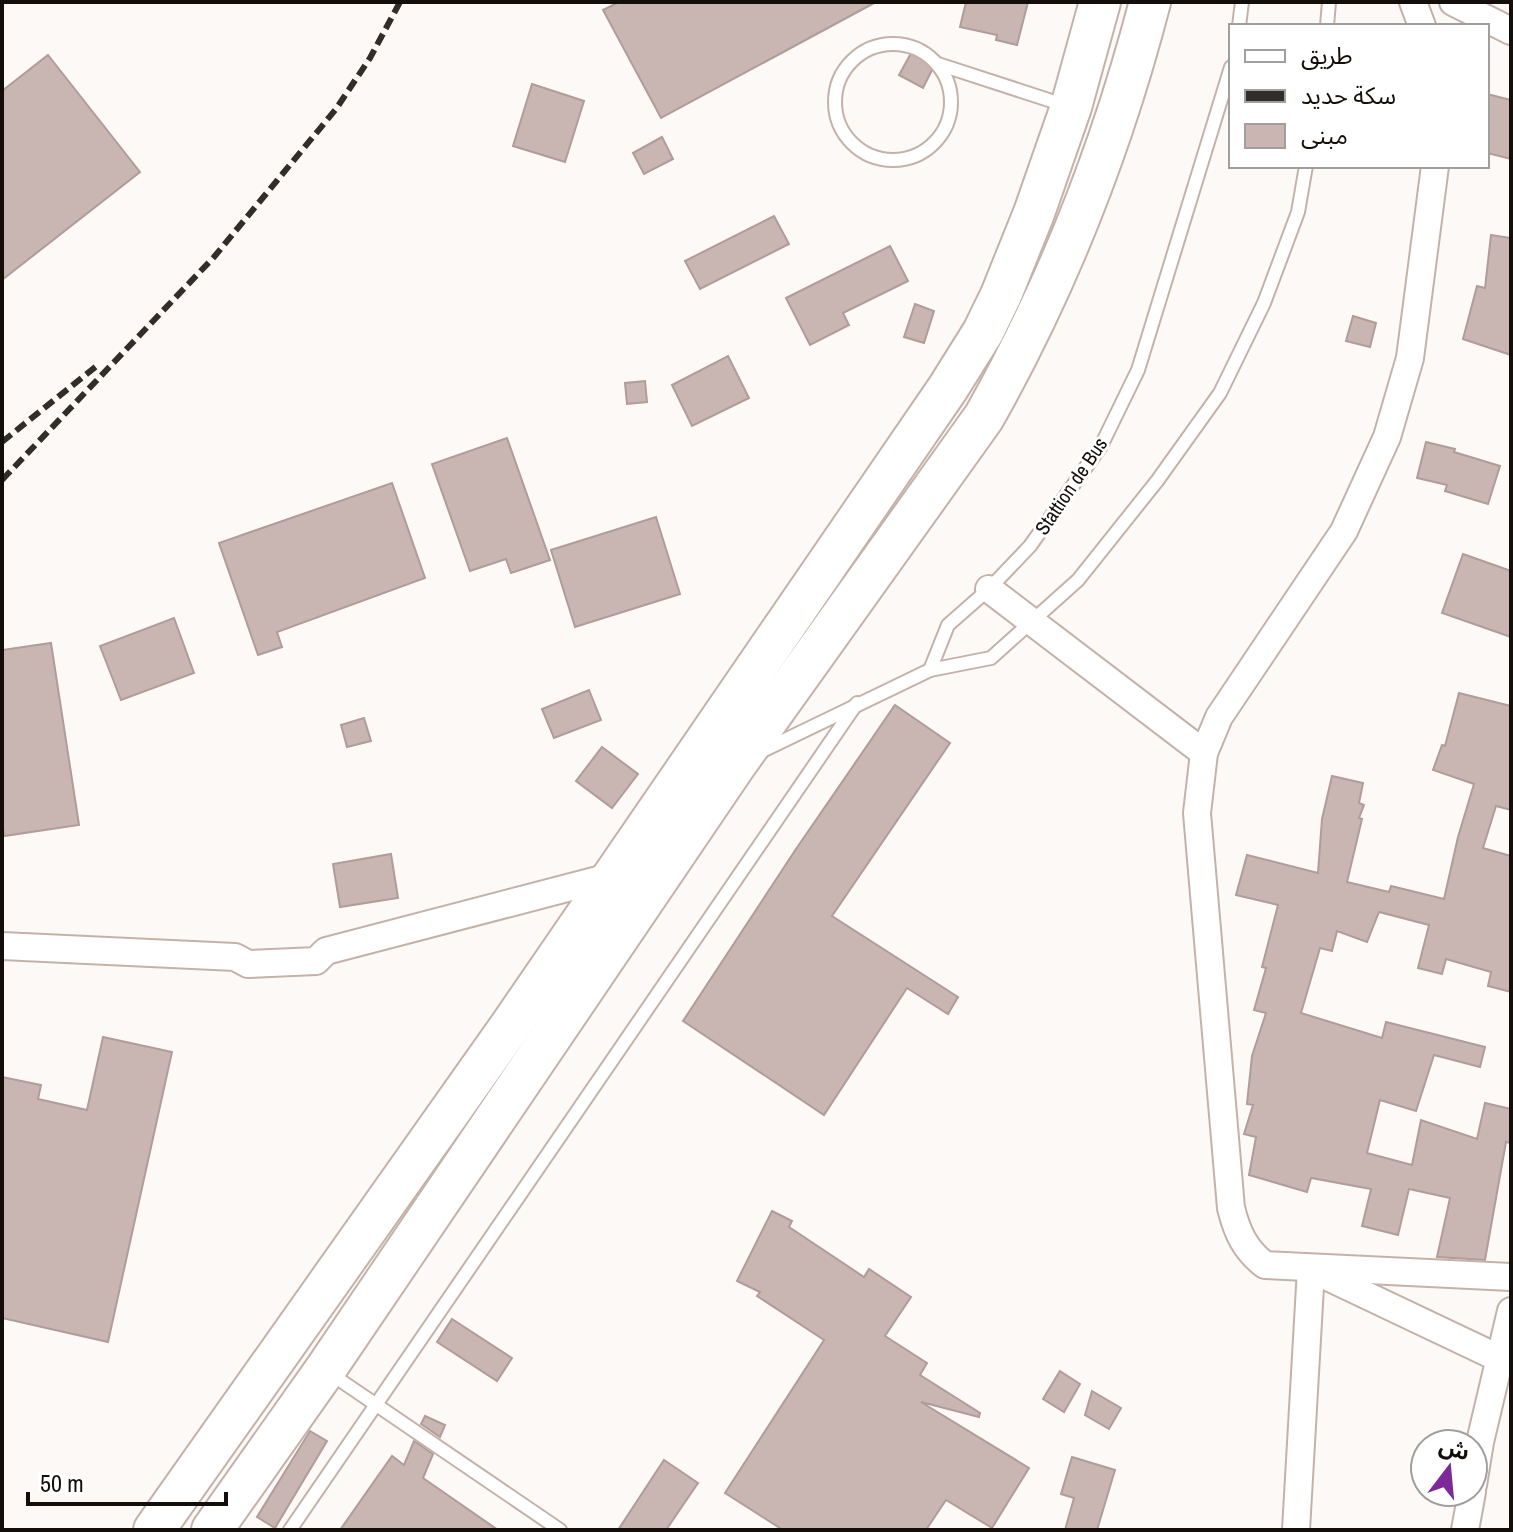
<svg xmlns="http://www.w3.org/2000/svg" width="1513" height="1532" viewBox="0 0 1513 1532" font-family="'Archivo Narrow','Noto Sans Arabic',sans-serif">
  <rect width="100%" height="100%" fill="#fdf9f7"/>
  <g fill="#c9b5b1" stroke="#b09c98" stroke-width="2">
    <path d="M619 2H876L661 118 603 10Z"/>
    <path d="M966 2H1028L1017 45 996 40 997 35 960 27Z"/>
    <path d="M916 44 937 55 930 60 932 70 923 88 899 75Z"/>
    <path d="M48 55 140 172 2 280V91Z"/>
    <path d="M532 84 584 101 565 162 513 146Z"/>
    <path d="M1487 94 1511 100V159L1487 153Z"/>
    <path d="M662 137 673 159 644 174 633 153Z"/>
    <path d="M774 216 789 244 700 289 685 261Z"/>
    <path d="M1491 235 1511 238V355L1463 339 1477 286 1485 288Z"/>
    <path d="M890 246 908 281 843 313 849 325 810 345 786 298Z"/>
    <path d="M915 304 934 311 924 343 904 337Z"/>
    <path d="M1353 316 1376 323 1370 347 1346 341Z"/>
    <path d="M728 356 749 398 692 426 672 385Z"/>
    <path d="M645 381 647 402 627 404 625 383Z"/>
    <path d="M507 438 550 560 511 573 506 559 470 571 432 464Z"/>
    <path d="M1426 442 1455 449 1454 452 1500 466 1488 504 1445 491 1447 485 1417 478Z"/>
    <path d="M392 483 425 578 277 632 282 647 258 655 219 543Z"/>
    <path d="M656 517 680 594 575 627 551 550Z"/>
    <path d="M1463 554 1511 571V637L1442 613Z"/>
    <path d="M174 618 194 673 121 700 100 646Z"/>
    <path d="M51 643 79 825 4 836 2 822V650Z"/>
    <path d="M589 690 601 720 554 738 542 709Z"/>
    <path d="M1459 693 1511 706V810L1496 806 1483 848 1511 856V992L1488 986 1491 972 1446 959 1442 974 1418 968 1429 925 1379 912 1367 942 1337 931 1332 951 1320 948 1301 1013 1382 1038 1386 1022 1485 1047 1480 1067 1434 1055 1416 1111 1380 1100 1367 1153 1412 1165 1421 1120 1477 1139 1485 1103 1511 1109V1143L1506 1142 1485 1260 1437 1257 1450 1198 1409 1189 1398 1235 1362 1226 1371 1189 1311 1178 1307 1192 1249 1175 1256 1137 1244 1134 1253 1105 1247 1104 1252 1056 1266 1013 1254 1010 1266 968 1262 967 1278 905 1236 895 1247 855 1318 873 1322 819 1332 776 1363 783 1359 803 1364 805 1359 818 1362 819 1347 882 1389 892 1391 886 1444 899 1458 837 1474 784 1433 770 1442 745 1445 746Z"/>
    <path d="M895 705 950 743 832 916 958 997 948 1014 907 988 824 1115 683 1021 796 849Z"/>
    <path d="M364 718 371 741 347 747 341 725Z"/>
    <path d="M602 747 638 774 612 808 576 781Z"/>
    <path d="M391 854 398 898 340 907 333 864Z"/>
    <path d="M103 1037 172 1052 108 1342 2 1318V1077L41 1085 38 1099 87 1110Z"/>
    <path d="M772 1211 792 1221 789 1227 864 1277 869 1269 911 1297 885 1336 927 1363 920 1375 980 1413 979 1417 921 1402 1029 1468 992 1528 946 1500 926 1530H783L725 1493 824 1340 757 1296 760 1292 737 1281Z"/>
    <path d="M452 1319 512 1358 497 1381 437 1342Z"/>
    <path d="M1060 1371 1080 1384 1064 1412 1043 1399Z"/>
    <path d="M1092 1391 1121 1408 1109 1429 1085 1415Z"/>
    <path d="M425 1416 445 1425 440 1437 421 1424Z"/>
    <path d="M310 1431 327 1441 275 1528 257 1517Z"/>
    <path d="M414 1441 433 1454 423 1478 498 1530H340L392 1456 404 1465Z"/>
    <path d="M1072 1457 1115 1470 1097 1530H1065L1074 1498 1061 1494Z"/>
    <path d="M664 1460 698 1483 666 1530H618Z"/>
  </g>
  <g fill="none" stroke-linecap="round" stroke-linejoin="round">
    <defs>
      <g id="lane">
        <path d="M1239 26 1242 2"/>
        <path d="M1327 26 1329 2"/>
        <circle cx="893" cy="102" r="58"/>
        <path d="M938 64 1064 105"/>
        <path d="M930 670 948 625 989 589 1030 546 1101 446 1138 370 1231 67"/>
        <path d="M760 752 930 670 991 658 1078 580 1157 481 1220 393 1264 303 1298 212 1306 166"/>
        <path d="M331 1374 560 1530"/>
        <path d="M290 1530 857 703"/>
      </g>
      <g id="street">
        <path d="M1413 2 1422 26"/>
        <path d="M1453 2 1511 31"/>
        <path d="M1435 166 1410 358 1387 437 1344 531 1219 717 1204 753 1197 813 1231 1208C1237 1232 1245 1250 1265 1265L1511 1277"/>
        <path d="M989 589 1204 753"/>
        <path d="M2 946 235 957 248 964 316 961 326 951 613 876"/>
        <path d="M1473 1485 1480 1442 1511 1311"/>
        <path d="M1296 1530 1311 1269 1511 1364"/>
        <path d="M1465 1530 1472 1492"/>
      </g>
      <g id="primary">
        <path d="M154 1530 511 1025 948 388 983 332 1001 295 1034 213 1071 107 1100 2"/>
        <path d="M212 1530 325 1370 736 764 984 417C1058 286 1112 148 1150 2"/>
      </g>
    </defs>
    <use href="#lane" stroke="#c4b2a9" stroke-width="16"/>
    <use href="#street" stroke="#c4b2a9" stroke-width="30"/>
    <use href="#primary" stroke="#c4b2a9" stroke-width="44"/>
    <use href="#lane" stroke="#fff" stroke-width="12"/>
    <use href="#street" stroke="#fff" stroke-width="26"/>
    <use href="#primary" stroke="#fff" stroke-width="40"/>
    <g stroke="#332d2a" stroke-width="6" stroke-dasharray="12 6" stroke-linecap="butt">
      <path d="M2 442 99 364"/>
      <path d="M2 480 214 257 336 109 370 58 400 2"/>
    </g>
  </g>
  <g text-anchor="middle" stroke-width="6" stroke-linejoin="round" paint-order="stroke">
    <g font-size="20" fill="#140e0b" stroke="#fff">
      <text transform="translate(1071 486) rotate(-56)" y="7">Stattion de Bus</text>
    </g>
  </g>
  <rect width="1513" height="1532" fill="none" stroke="#140e0b" stroke-width="8"/>
  <rect x="1229" y="24" width="260" height="144" fill="#ffffff" stroke="#a19f9d" stroke-width="2"/>
  <rect x="1245" y="50" width="40" height="12" fill="#ffffff" stroke="#a19f9d" stroke-width="2"/>
  <text x="1301" y="64" font-size="24" fill="#140e0b">طريق</text>
  <rect x="1245" y="90" width="40" height="12" fill="#332d2a" stroke="#a19f9d" stroke-width="2"/>
  <text x="1301" y="104" font-size="24" fill="#140e0b">سكة حديد</text>
  <rect x="1245" y="124" width="40" height="24" fill="#c9b5b1" stroke="#a19f9d" stroke-width="2"/>
  <text x="1301" y="144" font-size="24" fill="#140e0b">مبنى</text>
  <g transform="translate(1449 1468) rotate(16)"><circle r="38" fill="#ffffff" stroke="#a19f9d" stroke-width="2"/>
  <path d="M0-6L14 30L0 20L-14 30Z" fill="#7d2998"/>
  <text y="-12" font-size="22" font-weight="bold" text-anchor="middle" fill="#140e0b">ش</text>
  </g>
  <path d="M28 1492v12h198v-12" fill="none" stroke="#140e0b" stroke-width="4"/>
  <text x="40" y="1492" font-size="24" fill="#140e0b" stroke="#ffffff" stroke-width="6" paint-order="stroke">50 m</text>
</svg>
